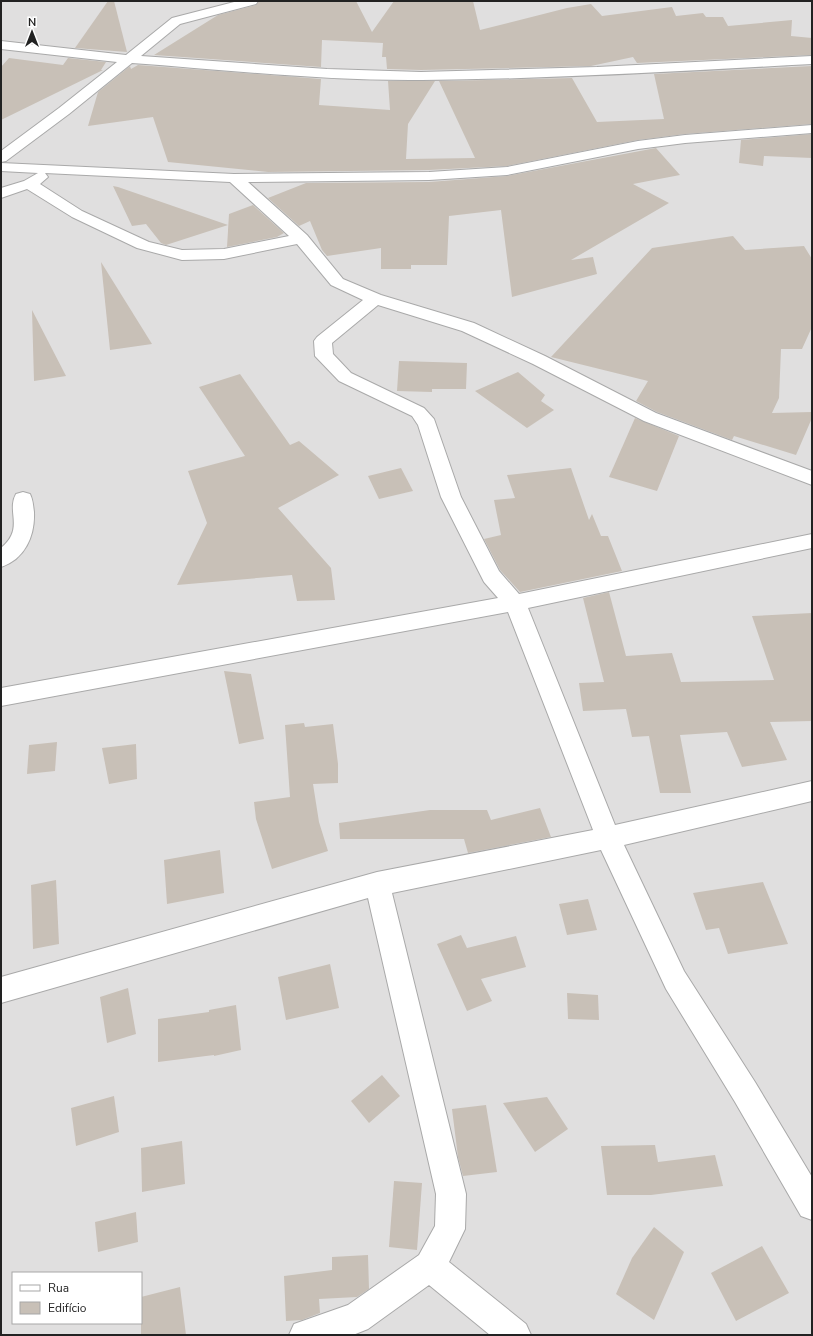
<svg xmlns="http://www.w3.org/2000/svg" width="813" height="1336" viewBox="0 0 813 1336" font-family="'Nunito Sans',sans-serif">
  <rect width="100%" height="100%" fill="#f2f0e8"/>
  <path fill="#e0dfdf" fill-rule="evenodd" d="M1 1H812V1335H1ZM13 1273H141V1323H13Z"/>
  <g fill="#c8c0b7">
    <path d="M108 1H114L127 52 75 48Z"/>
    <path d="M259 1H356L372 32 394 1H473L480 30 567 8 591 4 602 16 672 7 676 16 703 13 706 17H723L728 26 792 20 791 36 812 38V55L637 63 633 57 591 66 421 70 387 69 386 57H382L383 43 322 40 321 67 154 55 218 15 256 5Z"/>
    <path d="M9 58 63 65 68 58 106 62 101 70H103L1 120V67Z"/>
    <path d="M138 65 321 79 319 105 390 110 388 81H435L408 124 406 159 475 158 439 81 572 78 597 122 664 119 654 74 812 66V124L685 134 638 140 507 166 429 170 268 172 168 162 153 117 88 126 98 92 130 66 131 69Z"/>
    <path d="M812 134V158L764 156 763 166 739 163 741 140Z"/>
    <path d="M656 148 680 175 633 184 669 203 571 260 593 257 597 274 512 297 501 210 449 216 447 265H411V269H381V248L327 256 322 250 310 221 299 226 268 198 306 183 429 182 507 176Z"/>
    <path d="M113 186 118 187 228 225 166 245 161 243 146 224 132 226Z"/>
    <path d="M253 205 284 233 277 237 227 247 229 214Z"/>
    <path d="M733 236 745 250 804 246 812 259V327L802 349H781L779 398 772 413 812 412V418L796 455 734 436 732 440 657 412 636 401 648 381 551 357 652 248Z"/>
    <path d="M101 262 152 344 110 350Z"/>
    <path d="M32 310 66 376 34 381Z"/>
    <path d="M399 361 467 363 466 389H432V392L397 391Z"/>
    <path d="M518 372 545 395 541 401 554 410 527 428 475 391Z"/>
    <path d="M240 374 290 445 299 441 339 475 278 508 331 568 335 600 297 601 292 575 177 585 207 523 188 471 245 456 199 387Z"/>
    <path d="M635 418 679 436 657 491 609 477Z"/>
    <path d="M401 468 413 491 379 499 368 476Z"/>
    <path d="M571 468 589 520 592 514 601 536H608L622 571 520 592 500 570 484 539 501 535 494 500 515 498 507 475Z"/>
    <path d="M609 592 626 656 672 653 681 682 774 680 752 616 812 613V721L770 722 787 760 742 767 727 732 680 735 691 793H660L649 736 632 737 626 709 583 711 579 683 604 682 583 598Z"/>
    <path d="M224 671 251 674 264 739 239 744Z"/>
    <path d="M304 723 305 727 333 724 338 764V783L313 784 319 822 328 851 272 869 256 819 254 802 290 797 285 725Z"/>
    <path d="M57 742 55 771 27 774 29 745Z"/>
    <path d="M136 744 137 779 109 784 102 748Z"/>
    <path d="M540 808 551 837 468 853 464 839H340L339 823 430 810H487L491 820Z"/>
    <path d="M220 850 224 893 167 904 164 860Z"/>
    <path d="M56 880 59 944 33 949 31 885Z"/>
    <path d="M763 882 788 944 728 954 719 928 706 930 693 893Z"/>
    <path d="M588 899 597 930 567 935 559 904Z"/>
    <path d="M461 935 467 948 516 936 526 967 481 979 492 1001 467 1011 437 944Z"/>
    <path d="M330 964 339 1008 286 1020 278 977Z"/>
    <path d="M128 988 136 1034 107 1043 100 997Z"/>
    <path d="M567 993 598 995 599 1020 568 1019Z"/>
    <path d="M236 1005 241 1050 214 1056V1055L158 1062V1019L209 1012V1010Z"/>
    <path d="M382 1075 400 1096 369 1123 351 1101Z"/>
    <path d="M114 1096 119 1132 76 1146 71 1108Z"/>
    <path d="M547 1097 568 1129 535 1152 503 1103Z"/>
    <path d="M486 1105 497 1172 463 1176 458 1157 452 1109Z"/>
    <path d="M182 1141 185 1184 142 1192 141 1148Z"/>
    <path d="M655 1145 658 1162 715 1155 723 1186 651 1195H607L601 1146Z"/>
    <path d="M394 1181 422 1183 417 1250 389 1247Z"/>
    <path d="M136 1212 138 1242 98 1252 95 1222Z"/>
    <path d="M654 1227 684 1252 654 1320 616 1294 632 1258Z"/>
    <path d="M762 1246 789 1293 736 1321 711 1273Z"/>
    <path d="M368 1255 369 1289 357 1297 319 1299 320 1313 302 1320 286 1321 284 1276 332 1270V1257Z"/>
    <path d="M180 1287 186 1335H141V1297Z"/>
  </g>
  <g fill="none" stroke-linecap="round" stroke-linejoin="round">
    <defs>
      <g id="minor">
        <path d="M238 1H258L256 4 180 24 141 56 327 69 421 72 597 67 812 56V64C682 71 552 79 422 80 325 81 228 70 132 63L69 114 6 161 1 162V151L59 108 117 62 1 49V41L126 55 172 18Z"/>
        <path d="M812 125V133L685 143 638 149 507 175 429 180 248 182 307 235 343 279 381 295 474 323 545 356 656 413 812 471V485L644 421 533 364 462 331 378 305 332 343 333 354 351 373 424 408 434 419 461 497 499 571 519 594 812 534V548L528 608 615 825 812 781V801L624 845 684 971 755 1082 812 1177V1220L801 1216 735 1102 666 989 601 850 392 893 466 1194 465 1229 449 1262 526 1324 531 1335H490L429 1285 368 1329 353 1335H289L294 1324 348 1305 419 1255 435 1226 436 1194 368 898 1 1003V977L377 872 593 830 508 612 1 706V688L498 598 484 582 441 497 418 425 412 416 339 381 315 356 314 341 317 337 363 300 331 285 297 244 224 259 182 260 137 248 72 217 27 189 1 198V188L24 181 38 173 1 171V163L234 174 429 172 507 167 638 141 685 135ZM45 173 230 182 289 236 224 249 182 250 149 242 82 211 40 184 48 177Z"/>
        <path d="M23 492 30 494C33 500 33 505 34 512 35 536 25 559 1 567V548C25 528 6 512 16 494Z"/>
      </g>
    </defs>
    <use href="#minor" stroke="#a9a9a9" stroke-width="2"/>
    <use href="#minor" fill="#fff" fill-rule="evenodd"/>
  </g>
  <rect width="813" height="1336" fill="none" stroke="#222222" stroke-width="4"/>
  <rect x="12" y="1272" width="130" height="52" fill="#ffffff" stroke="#a7a7a7"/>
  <rect x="20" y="1285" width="20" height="6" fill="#ffffff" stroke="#a7a7a7"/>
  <text x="48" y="1292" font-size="12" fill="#222222">Rua</text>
  <rect x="20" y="1302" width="20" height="12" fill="#c8c0b7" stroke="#a7a7a7"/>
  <text x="48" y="1312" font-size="12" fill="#222222">Edifício</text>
  <g transform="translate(32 32)" stroke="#ffffff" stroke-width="3" paint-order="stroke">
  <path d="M0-3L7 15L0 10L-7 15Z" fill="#222222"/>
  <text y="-6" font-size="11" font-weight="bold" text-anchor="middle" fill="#222222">N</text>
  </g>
</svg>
